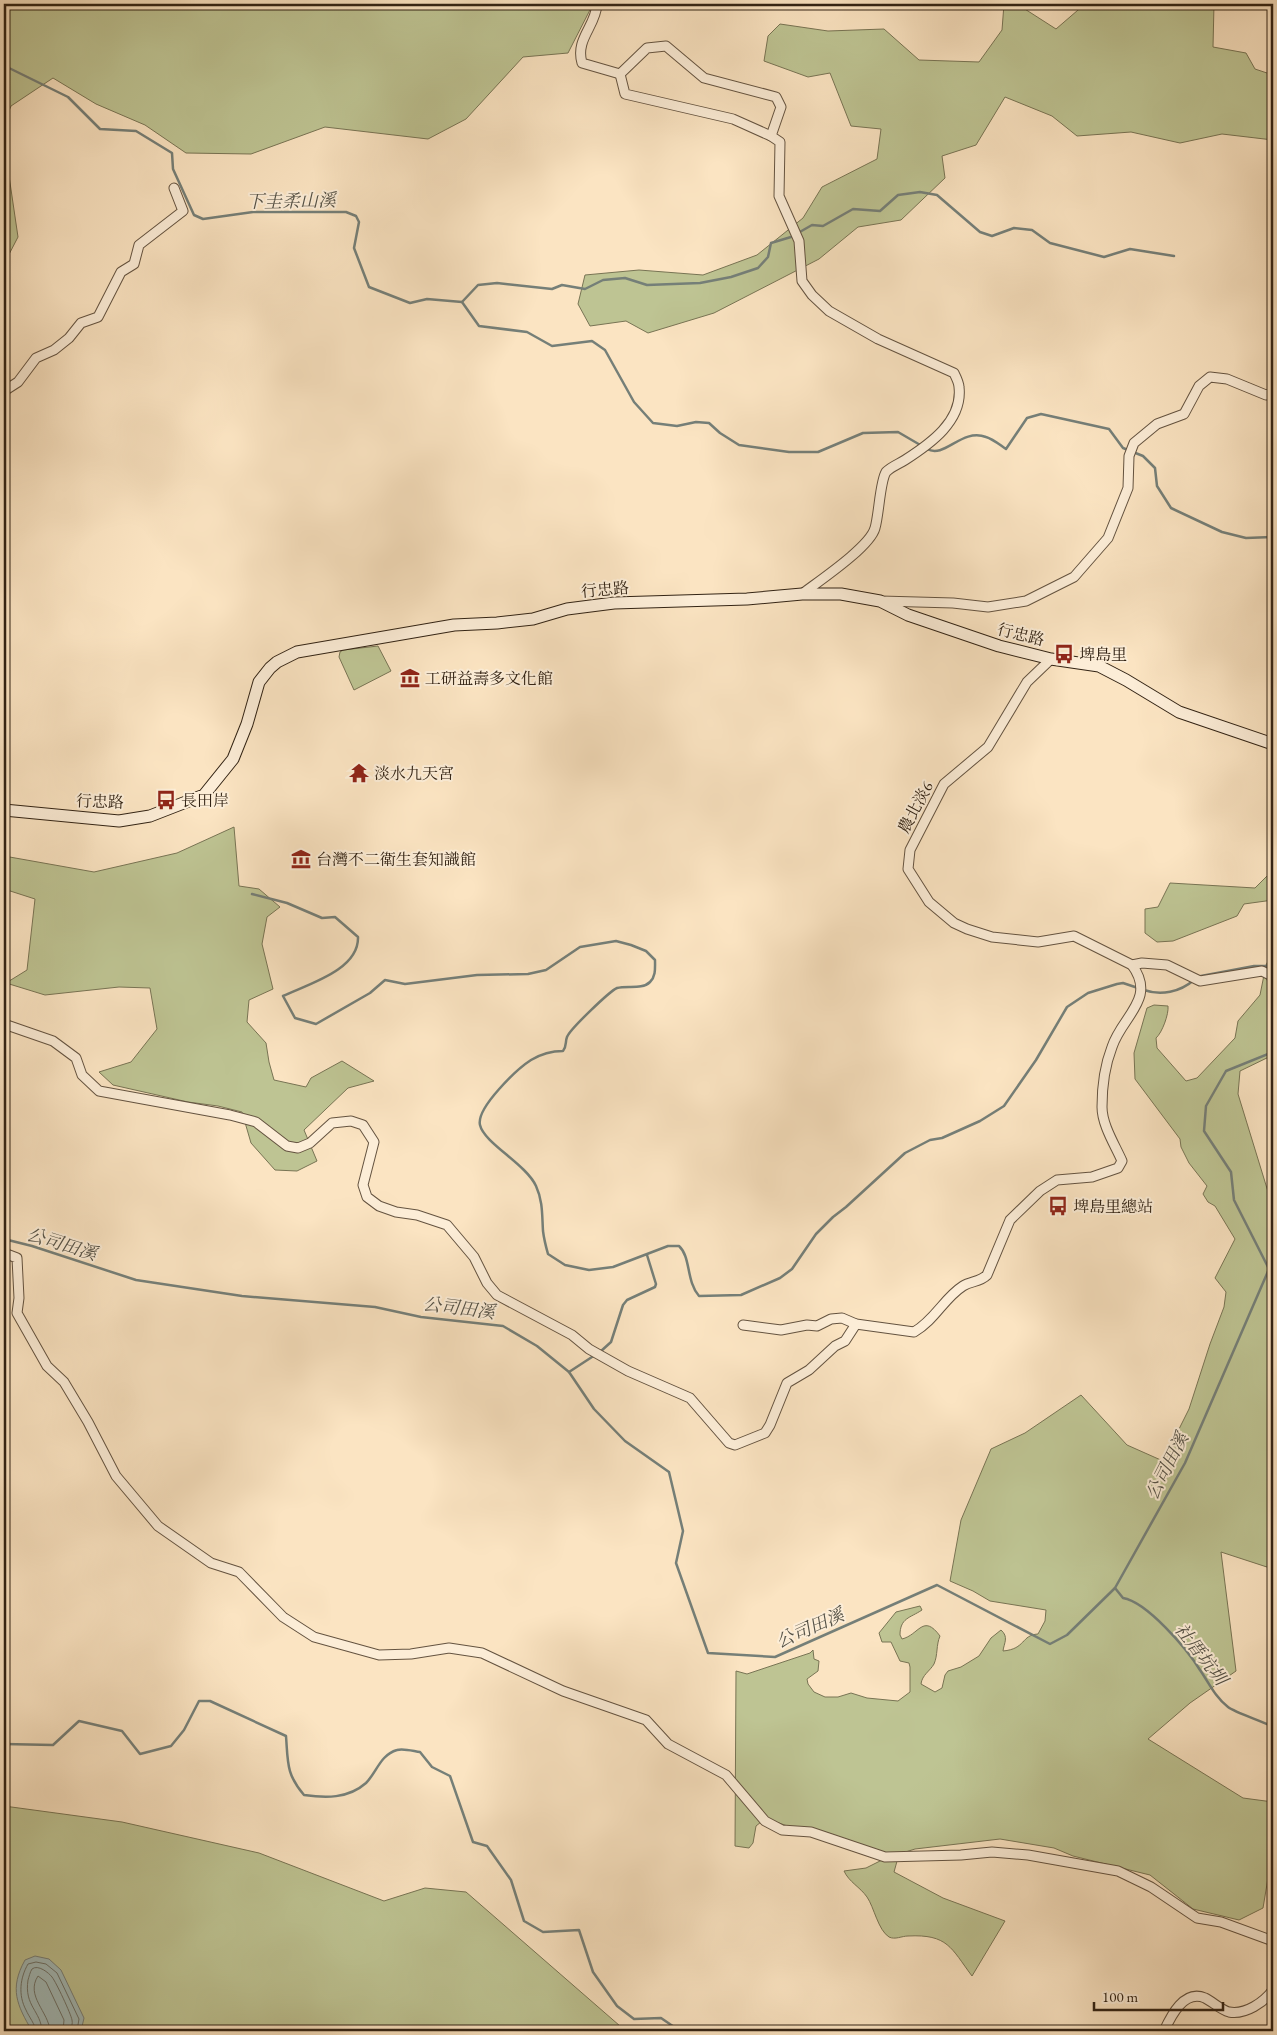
<svg xmlns="http://www.w3.org/2000/svg" width="1277" height="2035" viewBox="0 0 1277 2035" font-family="'EB Garamond','Noto Serif TC',serif">
  <rect width="100%" height="100%" fill="#fbe4c2"/>
  <filter id="stains"><feTurbulence type="fractalNoise" baseFrequency=".004" numOctaves="4"/><feColorMatrix values="0 0 0 0 .2 0 0 0 0 .09 0 0 0 0 .02 0 0 0 .5 -.17"/></filter>
  <radialGradient id="worn" r=".72"><stop offset=".6" stop-color="#630" stop-opacity="0"/><stop offset="1" stop-color="#630" stop-opacity=".3"/></radialGradient>
  <g fill="#bec493" stroke="#787454">
    <path d="M4 4H593L568 53 523 57 466 119 428 139 325 127 251 154 186 153 145 125 96 104 53 78 11 106 4 123Z"/>
    <path d="M1004 4H1017L1056 29 1085 4H1214L1213 47 1246 53 1255 69 1273 75V140L1222 134 1180 143 1131 132 1077 136 1052 116 1005 97 976 145 942 156 945 178 901 220 858 227 819 259 714 313 648 333 626 321 590 326 578 304 585 275 639 270 703 275 757 255 803 218 822 187 877 159 881 129 851 126 830 73 808 77 764 61 768 36 780 24 828 31 884 29 919 60 979 62 1002 30Z"/>
    <path d="M4 142 18 237 4 264Z"/>
    <path d="M378 646 391 671 354 690 339 657 340 652 343 650Z"/>
    <path d="M234 827 239 886 259 889 280 907 267 917 262 944 273 989 249 1000 247 1022 266 1043 269 1062 274 1080 306 1087 311 1078 342 1061 374 1081 348 1088 304 1130 317 1161 297 1171 275 1170 251 1143 242 1112 218 1106 188 1102 113 1085 99 1072 131 1062 157 1029 150 988 119 987 45 995 6 983 27 970 35 899 4 889V856L94 872 177 853Z"/>
    <path d="M1273 870V900L1244 904 1237 916 1173 941 1157 942 1145 933V909L1158 907 1170 883 1255 888Z"/>
    <path d="M1273 952V1055L1240 1071 1238 1094 1273 1208V1569L1221 1552 1236 1671 1190 1703 1148 1739 1243 1798 1273 1802V1848L1263 1908 1239 1920 1193 1909 1150 1875 1073 1856 1054 1848 1000 1839 915 1849 899 1854 894 1872 943 1898 1005 1921 972 1976C951 1948 948 1934 908 1936 902 1936 895 1940 889 1937 878 1930 874 1907 867 1897 860 1887 849 1882 844 1871L866 1868 882 1860 779 1823 761 1822 756 1826 753 1843 749 1848 735 1846 736 1671 747 1674 810 1653 813 1650 814 1659 819 1661 818 1671 807 1679 808 1684 814 1692 825 1697H838L851 1693 867 1698 898 1701 910 1692V1667L909 1663 900 1661 891 1642H882L879 1633 896 1612 920 1606 922 1610C910 1618 900 1618 900 1635L902 1639C919 1635 923 1613 940 1636 936 1645 938 1655 934 1664 930 1671 922 1675 921 1684L935 1692 942 1688 945 1675 948 1671 961 1667 979 1656 991 1638 1001 1630C1009 1637 1004 1643 1003 1651 1026 1649 1021 1635 1038 1634L1045 1621 1046 1610 990 1601 973 1591 950 1581 961 1520 991 1449 1025 1433 1081 1395 1127 1445 1163 1461 1189 1409 1210 1344 1224 1307 1226 1292 1215 1278 1235 1239 1215 1206 1208 1202 1203 1194 1207 1186 1189 1163 1181 1147 1180 1139 1135 1079 1134 1053 1147 1008 1154 1005 1168 1006C1169 1014 1162 1033 1156 1038L1157 1048 1186 1081 1197 1078 1235 1038 1238 1021 1260 995 1266 965Z"/>
    <path d="M4 1806 122 1822 259 1853 384 1901 425 1888 466 1892 620 2026 668 2027 674 2031H4Z"/>
  </g>
  <path fill="#a2bcbb" stroke="#757f78" d="M35 1956 49 1959 61 1970 84 2018 81 2031H32C17 2005 9 1989 25 1960Z"/>
  <g fill="none" stroke-linecap="round" stroke-linejoin="round">
    <g stroke="#6a7068" stroke-width="1">
      <path d="M36 2031C35 2024 29 2017 26 2010 18 1995 20 1978 28 1964L36 1962 46 1964 57 1973 79 2019 77 2031"/>
      <path d="M42 2031C41 2011 24 2006 28 1980 29 1977 30 1972 32 1969 38 1964 49 1973 52 1977 56 1982 71 2014 72 2020 73 2023 71 2028 71 2031"/>
      <path d="M50 2031C49 2012 25 1996 38 1976L46 1982 64 2020 63 2031"/>
    </g>
    <g stroke="#757f78" stroke-width="2.5">
      <path d="M4 67H7L68 97 100 129 136 131 172 153 173 169 194 215 203 219 253 212H346L356 216 359 222 354 248 369 287 410 303 427 299 462 302 479 326 527 332 552 346 592 341 605 350 634 402 653 423 677 426 696 422 709 423 720 433 739 445 789 452H818L863 433 898 432 922 446"/>
      <path d="M462 302 478 285 497 283 552 289 562 285 585 289 603 280 625 278 647 285 700 283 731 277 758 268 768 257 771 243 791 237 812 225 823 226 853 209 880 211 898 195 920 192 937 195 980 232 992 236 1014 228 1032 230 1050 243 1104 257 1130 249 1174 256"/>
      <path d="M927 449C945 459 961 428 986 437 993 439 1000 445 1006 449L1027 418 1041 414 1109 429 1123 448 1143 456 1155 468 1157 486 1171 508 1222 532 1246 538 1273 537"/>
      <path d="M252 894 287 903 322 918 335 917 358 937C359 970 308 984 283 996L295 1018 316 1024 370 993 385 980 405 984 477 975 528 974 546 970 580 947 616 941 631 945 646 951 655 960C655 968 656 976 650 982 642 990 627 985 617 988 610 991 570 1029 567 1037 565 1042 567 1046 563 1051 552 1051 541 1054 531 1060 517 1069 476 1108 480 1125 484 1143 526 1164 536 1186 543 1201 542 1216 543 1231 544 1239 546 1247 548 1254L565 1265 589 1270 613 1267 668 1246H679C691 1257 686 1281 699 1296L741 1295 780 1278 792 1269 816 1234 833 1217 846 1207 905 1153 930 1140 942 1138 980 1121 1004 1106 1036 1060 1067 1007 1088 993 1117 984 1123 983 1138 988"/>
      <path d="M1201 976 1254 966H1273"/>
      <path d="M1144 990C1161 996 1180 992 1194 980"/>
      <path d="M4 1239 32 1246 136 1280 242 1296 375 1307 421 1317 503 1326 537 1346 569 1372 594 1409 625 1441 669 1472 683 1531 676 1563 708 1653 775 1657 937 1585 1050 1644 1067 1635 1115 1588 1185 1463 1269 1269 1234 1200 1231 1172 1204 1131 1206 1106 1226 1071 1273 1052"/>
      <path d="M600 1352 611 1342 623 1305 627 1300 655 1287 656 1284 647 1255"/>
      <path d="M569 1372 595 1355"/>
      <path d="M1115 1588 1123 1598C1147 1602 1187 1649 1200 1670 1209 1683 1215 1697 1228 1707 1236 1713 1262 1721 1273 1727"/>
      <path d="M4 1744 53 1745 79 1721 122 1731 140 1754 171 1746 184 1730 199 1701H210L286 1736C288 1762 286 1774 304 1795 325 1798 348 1799 366 1783 377 1772 380 1755 397 1750 403 1748 413 1751 420 1752L432 1767 450 1776 473 1842 487 1846 511 1880 524 1921 543 1932 579 1930 593 1972 617 2006 634 2019 661 2018 680 2031"/>
    </g>
    <defs>
      <g id="street">
        <path d="M597 4C596 26 575 39 582 63L620 74 647 48 666 46 704 78 776 97 781 107 771 136 780 142 779 196 799 241 802 281 812 295 829 311 878 339 954 373C956 377 959 383 959 387 963 421 930 444 905 460 899 464 892 466 886 472 880 481 879 515 875 528 870 547 819 581 802 594"/>
        <path d="M620 74 625 94 733 119 771 136"/>
        <path d="M4 391 18 382 36 358 54 350 69 338 81 323 98 317 121 272 134 264 139 245 183 211 174 188"/>
        <path d="M881 601 953 603 988 607 1026 601 1074 577 1108 538 1128 488 1129 456 1134 443 1157 424 1184 414 1199 386 1210 377 1227 379 1266 395 1273 393"/>
        <path d="M1051 659 1027 682 988 747 944 784 910 850 908 869 929 902 954 923 967 929 992 937 1038 942 1074 936 1132 965 1142 963 1167 965 1200 981 1262 971 1270 975 1273 980"/>
        <path d="M4 1024 53 1041 76 1058 82 1075 99 1091 230 1115 256 1122 287 1146 298 1148 310 1143 332 1123 351 1121 363 1125 374 1142 363 1185 367 1197 379 1206 396 1212 417 1215 447 1225 474 1257 487 1283 497 1295 572 1335 589 1349 628 1371 690 1398 729 1443 735 1445 765 1433 770 1425 787 1383 809 1370 835 1346 845 1341 856 1324"/>
        <path d="M4 1253 17 1258 19 1298 17 1313 47 1366 64 1382 88 1422 116 1476 158 1526 211 1563 239 1572 283 1617 314 1637 379 1655 411 1654 449 1648 482 1653 563 1691 646 1720 668 1744 726 1775 765 1821 782 1830 811 1832 885 1857 961 1855 992 1852 1028 1855 1118 1871 1151 1887 1197 1918 1221 1922 1273 1941"/>
        <path d="M743 1325 781 1330 807 1325 817 1326 831 1319 842 1318 856 1324 914 1332C935 1320 944 1298 963 1286 971 1281 980 1282 987 1275L1010 1220 1040 1191 1057 1180 1092 1177 1118 1168 1122 1161C1115 1145 1102 1125 1102 1107 1102 1088 1105 1065 1112 1047 1122 1016 1157 999 1132 965"/>
        <path d="M1164 2031C1171 2016 1184 1989 1205 1998 1213 2002 1221 2010 1229 2012 1246 2015 1264 2002 1273 1990"/>
      </g>
      <path id="secondary" d="M4 810 119 821 150 816 204 795 233 759 247 724 259 682 270 668 277 662 297 652 454 625 497 623 533 619 567 609 614 603 747 599 802 594H841L880 601 908 615 999 646 1051 659 1099 666 1126 680 1179 712 1273 744"/>
    </defs>
    <use href="#street" stroke="#645340" stroke-width="11"/>
    <use href="#secondary" stroke="#322314" stroke-width="13"/>
    <use href="#street" stroke="#fcedd7" stroke-width="9"/>
    <use href="#secondary" stroke="#fcedd7" stroke-width="11"/>
  </g>
  <defs>
    <symbol id="bus-bare" viewBox="-9 -9 18 18"><path d="M-5-6H5V4H4V6H2V4H-2V6H-4V4H-5ZM-3.5-4V0h7V-4ZM-3.5 1.2v1.5H-2V1.2ZM2 1.2v1.5H3.5V1.2Z" fill="#8f2418" stroke="#fcedd7" stroke-width="2.5" paint-order="stroke"/></symbol>
    <symbol id="museum-bare" viewBox="-9 -9 18 18"><path d="M0-6L6-3V-2H-6V-3ZM-5-1h2V3h-2ZM-1-1h2V3h-2ZM3-1h2V3H3ZM-6 4H6V6H-6Z" fill="#8f2418" stroke="#fcedd7" stroke-width="2.5" paint-order="stroke"/></symbol>
    <symbol id="temple-bare" viewBox="-9 -9 18 18"><path d="M0-6L5-2H3V0L6.5 2.5H4V6H1.5V3h-3V6H-4V2.5H-6.5L-3 0V-2H-5Z" fill="#8f2418" stroke="#fcedd7" stroke-width="2.5" paint-order="stroke"/></symbol>
  </defs>
  <g fill-rule="evenodd">
    <use href="#bus-bare" x="1050" y="640" width="28" height="28"/>
    <use href="#museum-bare" x="396" y="664" width="28" height="28"/>
    <use href="#temple-bare" x="345" y="759" width="28" height="28"/>
    <use href="#bus-bare" x="152" y="786" width="28" height="28"/>
    <use href="#museum-bare" x="287" y="845" width="28" height="28"/>
    <use href="#bus-bare" x="1044" y="1192" width="28" height="28"/>
  </g>
  <g text-anchor="middle" stroke-width="4" stroke-linejoin="round" paint-order="stroke">
    <g font-size="16" fill="#322314" stroke="#fcedd7">
      <text transform="translate(605 589) rotate(-5)" y="6">行忠路</text>
      <text transform="translate(1021 634) rotate(14)" y="6">行忠路</text>
      <text transform="translate(100 801) rotate(2)" y="6">行忠路</text>
      <text transform="translate(915 807) rotate(-62)" y="6">農北淡6</text>
    </g>
    <g font-size="16" fill="#322314" stroke="#fcedd7" text-anchor="start">
      <text x="1079" y="660">埤島里</text>
      <text x="425" y="684">工研益壽多文化館</text>
      <text x="374" y="779">淡水九天宮</text>
      <text x="181" y="806">長田岸</text>
      <text x="316" y="865">台灣不二衛生套知識館</text>
      <text x="1073" y="1212">埤島里總站</text>
    </g>
    <g font-size="18" font-style="italic" fill="#545146" stroke="#fcedd7">
      <text transform="translate(291 201) rotate(-1)" y="6">下圭柔山溪</text>
      <text transform="translate(62 1244) rotate(17)" y="6">公司田溪</text>
      <text transform="translate(459 1308) rotate(7)" y="6">公司田溪</text>
      <text transform="translate(1167 1466) rotate(-63)" y="6">公司田溪</text>
      <text transform="translate(810 1628) rotate(-24)" y="6">公司田溪</text>
      <text transform="translate(1201 1654) rotate(52)" y="6">社厝坑圳</text>
    </g>
  </g>
  <rect width="1277" height="2035" fill="none" stroke="#fbe4c2" stroke-width="20"/>
  <rect x="5" y="5" width="1267" height="2025" fill="none" stroke="#322314" stroke-width="2.5"/>
  <rect x="10" y="10" width="1257" height="2015" fill="none" stroke="#322314"/>
  <path d="M1094 2002v8h129v-8" fill="none" stroke="#322314" stroke-width="2.5"/>
  <text x="1102" y="2002" font-size="15" fill="#322314" stroke="#fcedd7" stroke-width="4" paint-order="stroke">100 m</text>
  <rect width="100%" height="100%" filter="url(#stains)"/>
  <rect width="100%" height="100%" fill="url(#worn)"/>
</svg>
